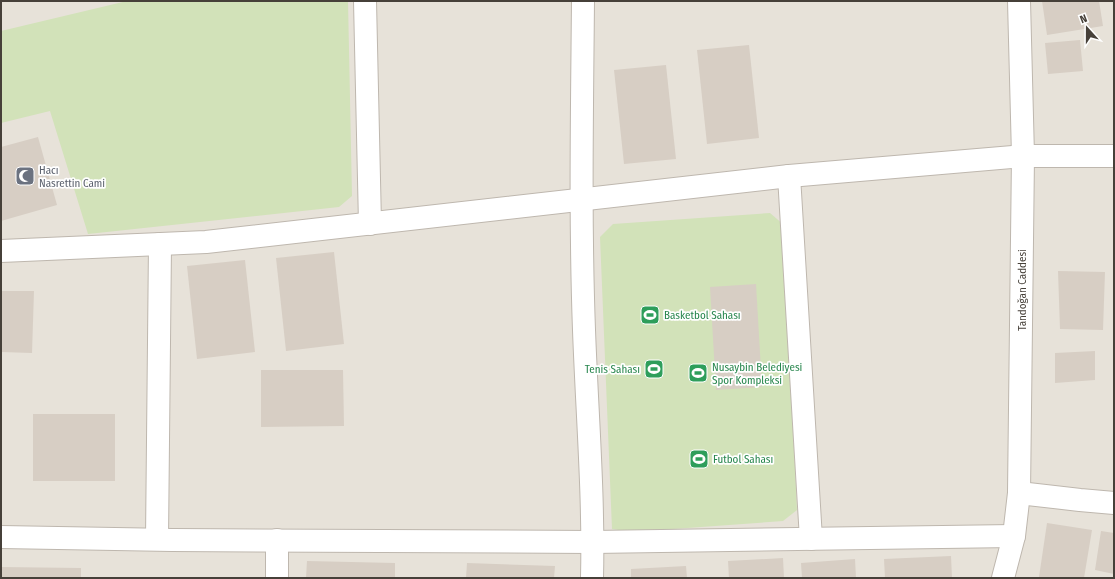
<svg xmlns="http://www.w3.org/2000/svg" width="1115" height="579" viewBox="0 0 1115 579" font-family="'Fira Sans Condensed',sans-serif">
  <rect width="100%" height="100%" fill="#f3f0eb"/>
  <rect fill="#e7e2d9" x="1" y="1" width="1113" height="577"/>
  <g fill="#d2e2b9">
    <path d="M127 1H348L352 196 339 207 88 234 50 111 1 123V31Z"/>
    <path d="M770 213 784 225 797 510 783 521 631 532 612 529 600 237 613 224Z"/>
  </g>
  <g fill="#d7cec4">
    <path d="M1042 1H1099L1103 26 1047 35Z"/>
    <path d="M1080 40 1083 71 1048 74 1045 43Z"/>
    <path d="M749 45 759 138 707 144 697 50Z"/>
    <path d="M666 65 676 159 624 164 614 70Z"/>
    <path d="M38 137 57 205 1 221V147Z"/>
    <path d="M334 252 344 344 286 351 276 258Z"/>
    <path d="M245 260 255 352 197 359 187 266Z"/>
    <path d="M1058 271 1105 272 1103 330 1060 329Z"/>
    <path d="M756 284 762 387 716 390 710 287Z"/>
    <path d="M1 291H34L32 353 1 352Z"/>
    <path d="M1095 351V380L1055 383V353Z"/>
    <path d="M261 370H343L344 426 261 427Z"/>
    <rect x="33" y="414" width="82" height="67"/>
    <path d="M1047 523 1092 530 1084 578 1039 577Z"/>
    <path d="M1101 531 1114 533V574L1095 570Z"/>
    <path d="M951 556 952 578H885L884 559Z"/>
    <path d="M783 558 784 578H729L728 561Z"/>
    <path d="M855 559 856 578H802L801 563Z"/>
    <path d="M307 561 395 563V578H306Z"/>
    <path d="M467 563 555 566 554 578H466Z"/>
    <path d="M686 566 687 578H631V569Z"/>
    <path d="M1 567 81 568V578H1Z"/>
  </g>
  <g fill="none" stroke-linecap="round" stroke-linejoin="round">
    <defs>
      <g id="minor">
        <path d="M365 1 370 224"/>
        <path d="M583 1C582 111 580 221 584 330 587 413 594 496 592 578"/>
        <path d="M789 176 811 539"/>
        <path d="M1 251 206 242 789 176 1023 156H1114"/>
        <path d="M1019 493 1080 500 1114 503"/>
        <path d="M1 537 172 540 593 542 1014 536"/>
        <path d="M157 539 160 244"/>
        <path d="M277 578V540"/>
        <path d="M1003 578 1014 536 1019 493 1023 156 1019 1"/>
      </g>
    </defs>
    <use href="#minor" stroke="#beb7ae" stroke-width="24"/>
    <use href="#minor" stroke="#fff" stroke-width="22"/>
  </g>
  <defs>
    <symbol id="mosque-square" viewBox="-11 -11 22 22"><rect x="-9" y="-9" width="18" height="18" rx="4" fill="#6b7280" stroke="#fff"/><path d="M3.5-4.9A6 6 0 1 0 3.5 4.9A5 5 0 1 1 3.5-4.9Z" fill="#fff"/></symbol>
    <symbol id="stadium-square" viewBox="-11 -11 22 22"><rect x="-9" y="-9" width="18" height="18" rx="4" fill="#2e9e5b" stroke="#fff"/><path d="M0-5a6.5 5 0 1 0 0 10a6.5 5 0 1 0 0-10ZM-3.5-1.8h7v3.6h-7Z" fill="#fff"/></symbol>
  </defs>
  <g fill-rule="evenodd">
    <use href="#mosque-square" x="14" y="165" width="22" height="22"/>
    <use href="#stadium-square" x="639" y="304" width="22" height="22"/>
    <use href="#stadium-square" x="643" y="358" width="22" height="22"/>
    <use href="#stadium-square" x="687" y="362" width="22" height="22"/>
    <use href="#stadium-square" x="688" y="448" width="22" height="22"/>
  </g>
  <g text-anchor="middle" stroke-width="3.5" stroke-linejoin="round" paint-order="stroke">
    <g font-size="11" fill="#5b616d" stroke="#fff" text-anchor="start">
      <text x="39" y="174">Hacı<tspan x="39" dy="13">Nasrettin Cami</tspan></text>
    </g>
    <g font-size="11" fill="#464039" stroke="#fff">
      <text transform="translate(1022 290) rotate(-90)" y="4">Tandoğan Caddesi</text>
    </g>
    <g font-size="11" fill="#27864d" stroke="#fff" text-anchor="start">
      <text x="664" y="319">Basketbol Sahası</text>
      <text x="712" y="371">Nusaybin Belediyesi<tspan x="712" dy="13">Spor Kompleksi</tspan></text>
      <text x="640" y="373" text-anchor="end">Tenis Sahası</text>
      <text x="713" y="463">Futbol Sahası</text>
    </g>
  </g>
  <rect width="1115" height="579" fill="none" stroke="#464039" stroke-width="4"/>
  <g transform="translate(1087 28) rotate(339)" stroke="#ffffff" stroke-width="3" paint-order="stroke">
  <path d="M0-3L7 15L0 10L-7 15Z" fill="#464039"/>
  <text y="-6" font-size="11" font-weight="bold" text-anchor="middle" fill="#464039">N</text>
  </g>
</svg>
